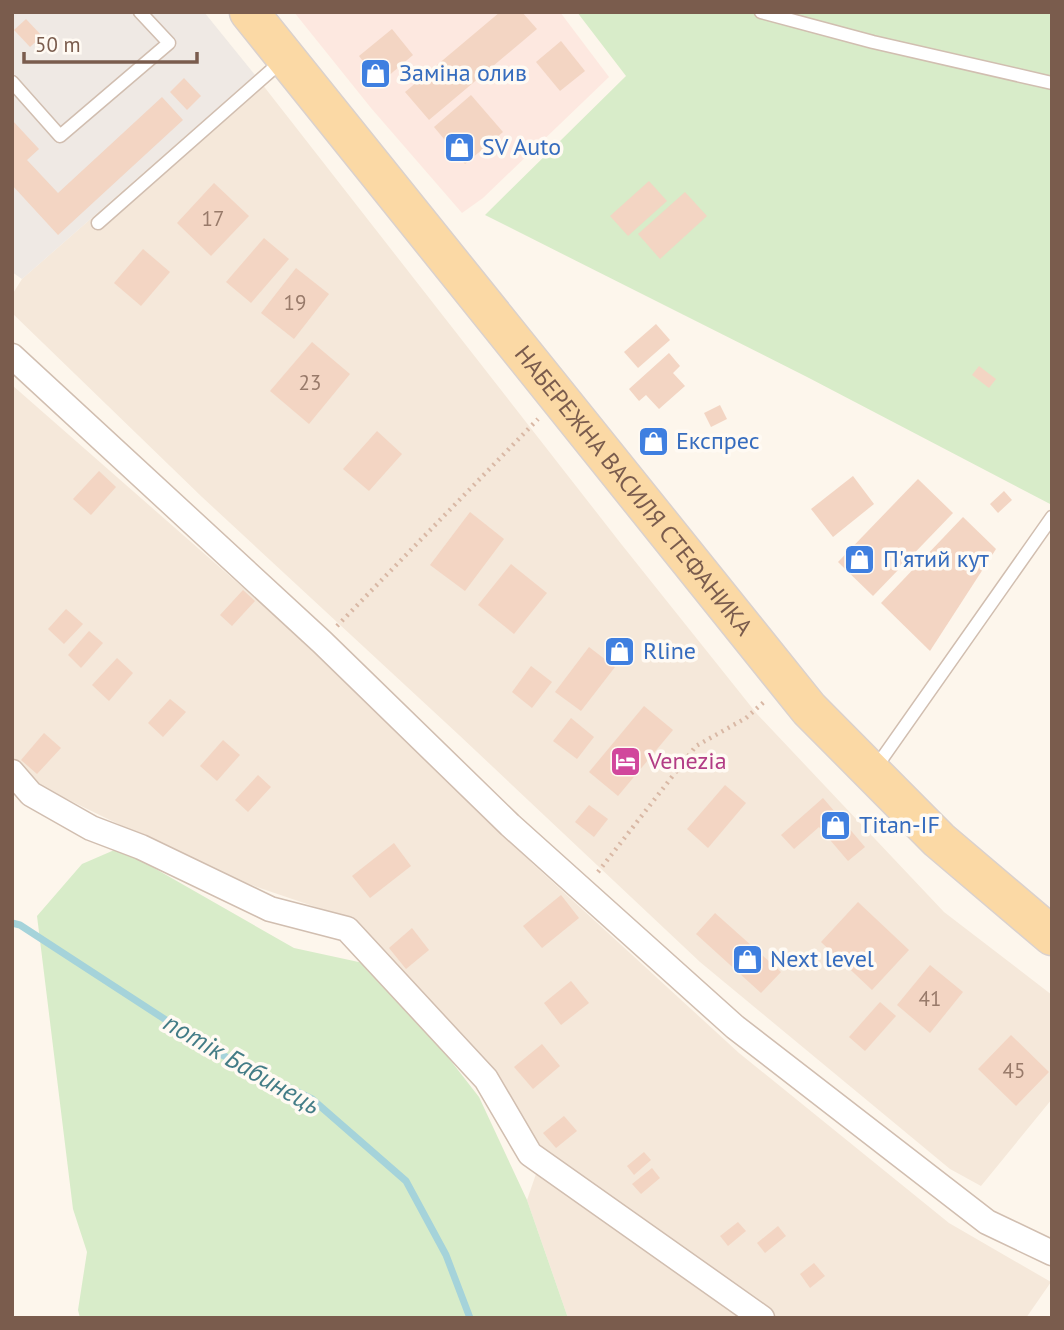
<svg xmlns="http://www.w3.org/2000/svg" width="1064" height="1330" viewBox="0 0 1064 1330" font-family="'PT Sans',sans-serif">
  <rect width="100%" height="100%" fill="#fdf6ec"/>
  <g fill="#f5e8da">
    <path d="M255 75 622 545 757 714 944 912 1052 995V1099L981 1186 950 1169 700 962 459 735 202 497 12 313V295L22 279Z"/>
    <path d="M12 385 280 620 534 865 739 1053 949 1223 1051 1282 1026 1318H568L527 1200 544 1151 494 1075 348 918 225 876 36 784 12 756Z"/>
  </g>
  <path fill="#fde8e0" d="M294 12H560L609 77 483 198 462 213 371 108Z"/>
  <path fill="#efe9e4" d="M12 12H204L255 75 22 279 12 272Z"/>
  <g fill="#d8ecc9">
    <path d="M577 12H1052V505L809 378 485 215 626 76Z"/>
    <path d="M119 848 294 948 377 966 479 1097 527 1200 568 1318H80L78 1310 87 1252 73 1209 37 916 82 864Z"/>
  </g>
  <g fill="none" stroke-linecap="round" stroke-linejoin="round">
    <path stroke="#a5d3da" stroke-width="7" d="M12 923 20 925 212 1050 312 1099 406 1181 446 1255 470 1318"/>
  </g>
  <g fill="#f3d5c3">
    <path d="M500 12H522L537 29 429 120 405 92Z"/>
    <path d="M26 19 42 36 30 47 14 30Z"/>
    <path d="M392 29 413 55 380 83 359 56Z"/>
    <path d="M561 41 585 71 560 91 536 62Z"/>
    <path d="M184 78 201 96 187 110 170 92Z"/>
    <path d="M471 95 503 132 465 164 434 127Z"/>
    <path d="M162 97 183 120 58 235 12 185V120L39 149 27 160 58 193Z"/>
    <path d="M649 181 667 201 628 236 610 216Z"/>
    <path d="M214 183 249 216 211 256 177 223Z"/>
    <path d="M685 192 707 216 660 259 638 234Z"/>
    <path d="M264 238 289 259 251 303 226 282Z"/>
    <path d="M143 249 170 272 141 306 114 283Z"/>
    <path d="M296 268 329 294 294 339 261 313Z"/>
    <path d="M656 324 670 340 638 368 624 352Z"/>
    <path d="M312 342 350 374 309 424 270 391Z"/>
    <path d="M669 353 680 366 673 373 685 386 659 409 646 395 639 401 629 389Z"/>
    <path d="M979 366 996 379 989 388 972 375Z"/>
    <path d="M720 405 727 419 711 427 704 413Z"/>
    <path d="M377 431 402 454 369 491 343 469Z"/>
    <path d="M99 471 116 487 91 515 73 499Z"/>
    <path d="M853 476 874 504 833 537 811 509Z"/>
    <path d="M918 479 953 513 873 596 838 562Z"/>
    <path d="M1004 491 1012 500 998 513 990 504Z"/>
    <path d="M470 512 504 539 465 591 430 565Z"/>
    <path d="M963 517 996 549 930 651 881 603Z"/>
    <path d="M511 564 547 593 514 634 478 605Z"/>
    <path d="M243 590 255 601 232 626 220 615Z"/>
    <path d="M66 609 83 624 64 644 48 629Z"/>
    <path d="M89 631 103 643 81 668 68 655Z"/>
    <path d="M589 647 615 667 581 711 555 692Z"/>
    <path d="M117 658 133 673 109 701 92 685Z"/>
    <path d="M531 666 552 682 532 708 512 692Z"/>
    <path d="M170 699 186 712 163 737 148 723Z"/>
    <path d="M644 706 673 730 618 796 589 772Z"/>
    <path d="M571 718 594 737 577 759 553 741Z"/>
    <path d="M44 733 61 748 37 774 21 760Z"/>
    <path d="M223 740 240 755 217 781 200 766Z"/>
    <path d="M258 775 271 787 248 812 235 800Z"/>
    <path d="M725 785 746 803 708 848 687 829Z"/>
    <path d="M823 798 865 847 848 861 819 827 794 849 781 835Z"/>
    <path d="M589 805 608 819 594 837 575 822Z"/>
    <path d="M394 843 411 866 370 898 352 876Z"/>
    <path d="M561 895 579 918 542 948 523 926Z"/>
    <path d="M858 902 909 950 872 990 821 942Z"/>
    <path d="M715 913 781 972 761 993 696 934Z"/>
    <path d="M412 928 429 950 406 969 389 948Z"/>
    <path d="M930 965 963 992 930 1033 897 1005Z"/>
    <path d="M571 981 589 1003 561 1025 544 1003Z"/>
    <path d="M880 1002 896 1016 865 1051 849 1037Z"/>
    <path d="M1011 1035 1049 1072 1016 1106 978 1069Z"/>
    <path d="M542 1044 560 1066 533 1089 514 1067Z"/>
    <path d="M564 1116 577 1131 556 1148 543 1133Z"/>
    <path d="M644 1152 651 1160 634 1175 627 1166Z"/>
    <path d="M652 1168 660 1178 641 1194 632 1184Z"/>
    <path d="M738 1222 746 1231 728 1246 720 1236Z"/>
    <path d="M778 1226 786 1236 765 1253 757 1243Z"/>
    <path d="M814 1263 825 1276 810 1288 800 1274Z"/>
  </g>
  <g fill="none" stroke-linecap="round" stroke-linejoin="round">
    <defs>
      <g id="service">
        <path d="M761 12 873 42 1052 83"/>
        <path d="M12 82 60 136 169 43 140 12"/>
        <path d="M98 223 283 60"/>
        <path d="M874 770 1052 517"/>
      </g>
      <g id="minor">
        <path d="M12 356 322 642 510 825 735 1027 987 1222 1052 1253"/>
        <path d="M12 772 31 794 91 828 141 847 270 909 347 929 486 1079 530 1154 762 1318"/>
      </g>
      <g id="primary">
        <path id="s1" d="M249 12 809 709 939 840 1052 936"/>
      </g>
    </defs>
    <use href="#service" stroke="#d1beb0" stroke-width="15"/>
    <use href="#minor" stroke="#d1beb0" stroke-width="27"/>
    <use href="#primary" stroke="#dad1cd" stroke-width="41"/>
    <g stroke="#d9b8a5" stroke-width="4.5" stroke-dasharray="2 5" stroke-linecap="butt">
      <path d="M337 626 538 419"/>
      <path d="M598 872 696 746 746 718 765 701"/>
    </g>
    <use href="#service" stroke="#fff" stroke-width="12"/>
    <use href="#minor" stroke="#fff" stroke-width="24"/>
    <use href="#primary" stroke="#fbd9a5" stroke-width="38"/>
  </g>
  <defs>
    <symbol id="shop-square" viewBox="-11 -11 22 22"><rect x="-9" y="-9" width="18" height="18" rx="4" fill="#3f7fe0" stroke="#fffaf3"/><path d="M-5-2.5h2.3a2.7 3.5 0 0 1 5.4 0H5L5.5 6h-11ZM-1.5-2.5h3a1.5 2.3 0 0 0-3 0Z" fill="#fff"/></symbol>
    <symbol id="hotel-square" viewBox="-11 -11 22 22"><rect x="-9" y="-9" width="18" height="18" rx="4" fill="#d1479c" stroke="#fffaf3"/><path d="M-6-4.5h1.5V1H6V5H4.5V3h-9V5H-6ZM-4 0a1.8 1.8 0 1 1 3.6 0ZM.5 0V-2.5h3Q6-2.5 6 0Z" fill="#fff"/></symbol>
  </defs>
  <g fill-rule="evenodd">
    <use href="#shop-square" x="358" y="56" width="35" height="35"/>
    <use href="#shop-square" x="442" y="130" width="35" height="35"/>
    <use href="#shop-square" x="636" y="424" width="35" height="35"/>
    <use href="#shop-square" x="842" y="542" width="35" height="35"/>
    <use href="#shop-square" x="602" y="634" width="35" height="35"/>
    <use href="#hotel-square" x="608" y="744" width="35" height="35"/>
    <use href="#shop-square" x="818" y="808" width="35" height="35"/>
    <use href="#shop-square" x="730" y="942" width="35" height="35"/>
  </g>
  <g text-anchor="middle" stroke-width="7" stroke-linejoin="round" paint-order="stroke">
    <g font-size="21" fill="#987a6a">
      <text x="213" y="226">17</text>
      <text x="295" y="310">19</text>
      <text x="310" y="390">23</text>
      <text x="930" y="1006">41</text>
      <text x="1014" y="1078">45</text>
    </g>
    <g font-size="24" fill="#366cbe" stroke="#fffaf3" text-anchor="start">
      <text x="399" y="81">Заміна олив</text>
      <text x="482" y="155">SV Auto</text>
      <text x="676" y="449">Експрес</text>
      <text x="883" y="567">П'ятий кут</text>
      <text x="643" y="659">Rline</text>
      <text x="859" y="833">Titan-IF</text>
      <text x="770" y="967">Next level</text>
    </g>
    <g font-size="24" fill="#7a5c4d" stroke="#fffaf3">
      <text dy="8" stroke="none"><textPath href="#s1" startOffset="614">НАБЕРЕЖНА ВАСИЛЯ СТЕФАНИКА</textPath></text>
    </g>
    <g font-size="24" fill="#b23c85" stroke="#fffaf3" text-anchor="start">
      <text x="648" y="769">Venezia</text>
    </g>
    <g font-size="26" font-style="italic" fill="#437c86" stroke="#fffaf3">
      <text transform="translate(242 1064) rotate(30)" y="9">потік Бабинець</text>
    </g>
  </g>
  <rect width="1064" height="1330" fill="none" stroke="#7a5c4d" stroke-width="28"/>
  <path d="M24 52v10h173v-10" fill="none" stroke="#7a5c4d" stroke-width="3.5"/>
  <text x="35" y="52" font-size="21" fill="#7a5c4d" stroke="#fffaf3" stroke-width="5" paint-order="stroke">50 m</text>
</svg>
